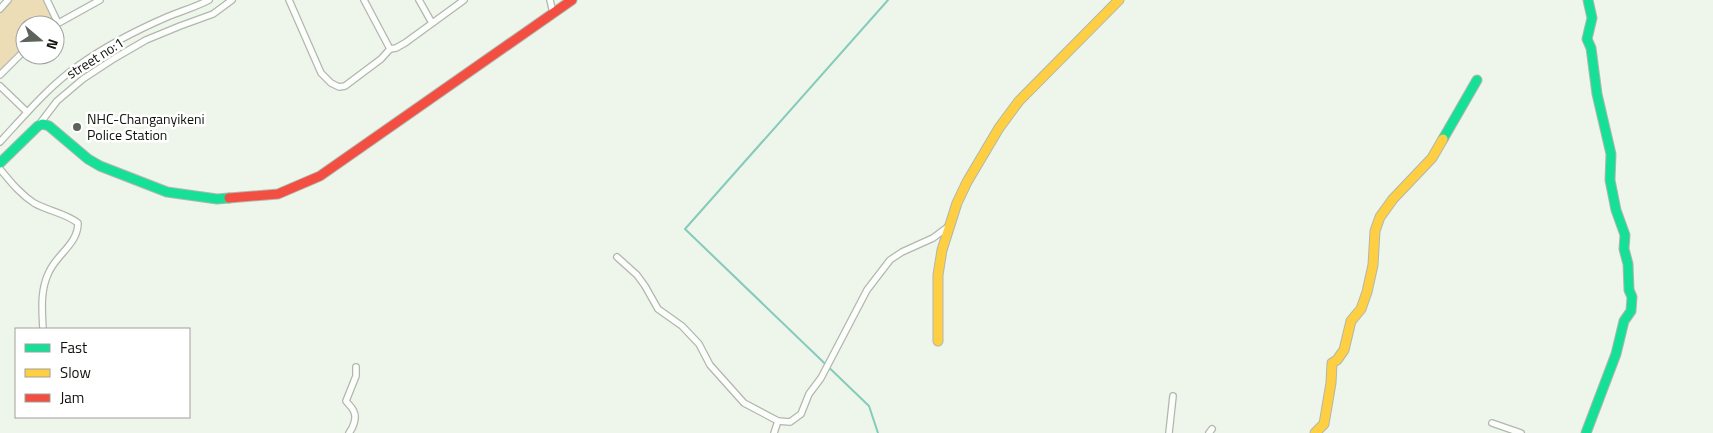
<svg xmlns="http://www.w3.org/2000/svg" width="1713" height="433" viewBox="0 0 1713 433" font-family="'Titillium Web',sans-serif">
  <rect width="100%" height="100%" fill="#eef5ea"/>
  <path fill="#ecddb7" d="M10 0H44L54 22 52 25H25V47L0 71V12Z"/>
  <g fill="none" stroke-linecap="round" stroke-linejoin="round">
    <path stroke="#85cbbc" stroke-width="2" d="M878 433 869 406 685 229 888 0"/>
    <defs>
      <g id="street">
        <path d="M47 0 58 23"/>
        <path d="M289 0 321 73 331 83 339 87 345 86 381 59 390 49"/>
        <path d="M364 0 390 49 396 48 405 43 464 0"/>
        <path d="M419 0 432 23"/>
        <path d="M550 0 553 13"/>
        <path d="M0 9 8 0"/>
        <path d="M55 25 100 0"/>
        <path d="M0 75 25 50"/>
        <path d="M0 86 27 112"/>
        <path d="M38 126 57 101 83 79 115 58 146 40 180 26 213 14 232 0"/>
        <path d="M0 142C25 115 49 86 79 65 106 46 137 30 167 17 181 11 196 7 209 0"/>
        <path d="M0 169C10 181 20 194 34 203 48 211 65 213 78 223 78 244 57 254 49 272 40 290 42 310 43 329"/>
        <path d="M617 257 637 275 645 286 658 309 682 326 699 344 710 365 744 403 778 421 774 433"/>
        <path d="M778 421 790 422 801 414 809 394 821 378 867 290 890 260 902 252 933 238 949 226"/>
        <path d="M1492 423 1521 433"/>
        <path d="M349 433C353 428 357 418 354 412 353 408 348 404 346 401L356 376V367"/>
        <path d="M1169 433 1173 396"/>
        <path d="M1209 433 1212 429"/>
      </g>
      <g id="fast">
        <path d="M1443 139 1477 80"/>
        <path d="M0 163 38 126 43 124 49 126 88 159 100 166 167 192 217 199 229 198"/>
        <path d="M1586 433 1616 354 1624 321 1631 311 1632 297 1629 290 1628 264 1624 249 1625 235 1616 210 1610 180 1611 154 1597 94 1591 48 1587 39 1592 18 1588 0"/>
      </g>
      <g id="slow">
        <path d="M938 341V275L942 250 957 203 967 182 999 128 1019 101 1119 0"/>
        <path d="M1315 433 1324 424 1331 383 1332 363 1337 360 1344 350 1351 321 1361 309 1367 292 1373 265 1375 231 1380 217 1393 199 1432 158 1443 139"/>
      </g>
      <path id="jam" d="M229 198 278 194 320 176 572 0"/>
    </defs>
    <use href="#street" stroke="#b2b7ae" stroke-width="8"/>
    <use href="#fast" stroke="#b2b7ae" stroke-width="11"/>
    <use href="#slow" stroke="#b2b7ae" stroke-width="11"/>
    <use href="#jam" stroke="#b2b7ae" stroke-width="11"/>
    <use href="#street" stroke="#fcfefc" stroke-width="5.5"/>
    <use href="#fast" stroke="#16e098" stroke-width="9"/>
    <use href="#slow" stroke="#ffcf43" stroke-width="9"/>
    <use href="#jam" stroke="#f24e42" stroke-width="9"/>
  </g>
  <circle fill="#5d625a" stroke="#fff" stroke-width="2" cx="77" cy="127" r="5"/>
  <g text-anchor="middle" stroke-width="5" stroke-linejoin="round" paint-order="stroke">
    <g font-size="14" fill="#0f130c" stroke="#fff">
      <text transform="translate(95 58) rotate(-32)" y="5">street no:1</text>
    </g>
    <g font-size="14" fill="#0f130c" stroke="#fff" text-anchor="start">
      <text x="87" y="124">NHC-Changanyikeni<tspan x="87" dy="16">Police Station</tspan></text>
    </g>
  </g>
  <rect x="15" y="328" width="175" height="90" fill="#ffffff" stroke="#9fa19e"/>
  <rect x="25" y="344" width="25" height="8" fill="#16e098" stroke="#9fa19e"/>
  <text x="60" y="353" font-size="15" fill="#0f130c">Fast</text>
  <rect x="25" y="369" width="25" height="8" fill="#ffcf43" stroke="#9fa19e"/>
  <text x="60" y="378" font-size="15" fill="#0f130c">Slow</text>
  <rect x="25" y="394" width="25" height="8" fill="#f24e42" stroke="#9fa19e"/>
  <text x="60" y="403" font-size="15" fill="#0f130c">Jam</text>
  <g transform="translate(40 40) rotate(109)"><circle r="24" fill="#ffffff" stroke="#9fa19e"/>
  <path d="M0-4L9 19L0 12L-9 19Z" fill="#5d625a"/>
  <text y="-8" font-size="14" font-weight="bold" text-anchor="middle" fill="#0f130c">N</text>
  </g>
</svg>
